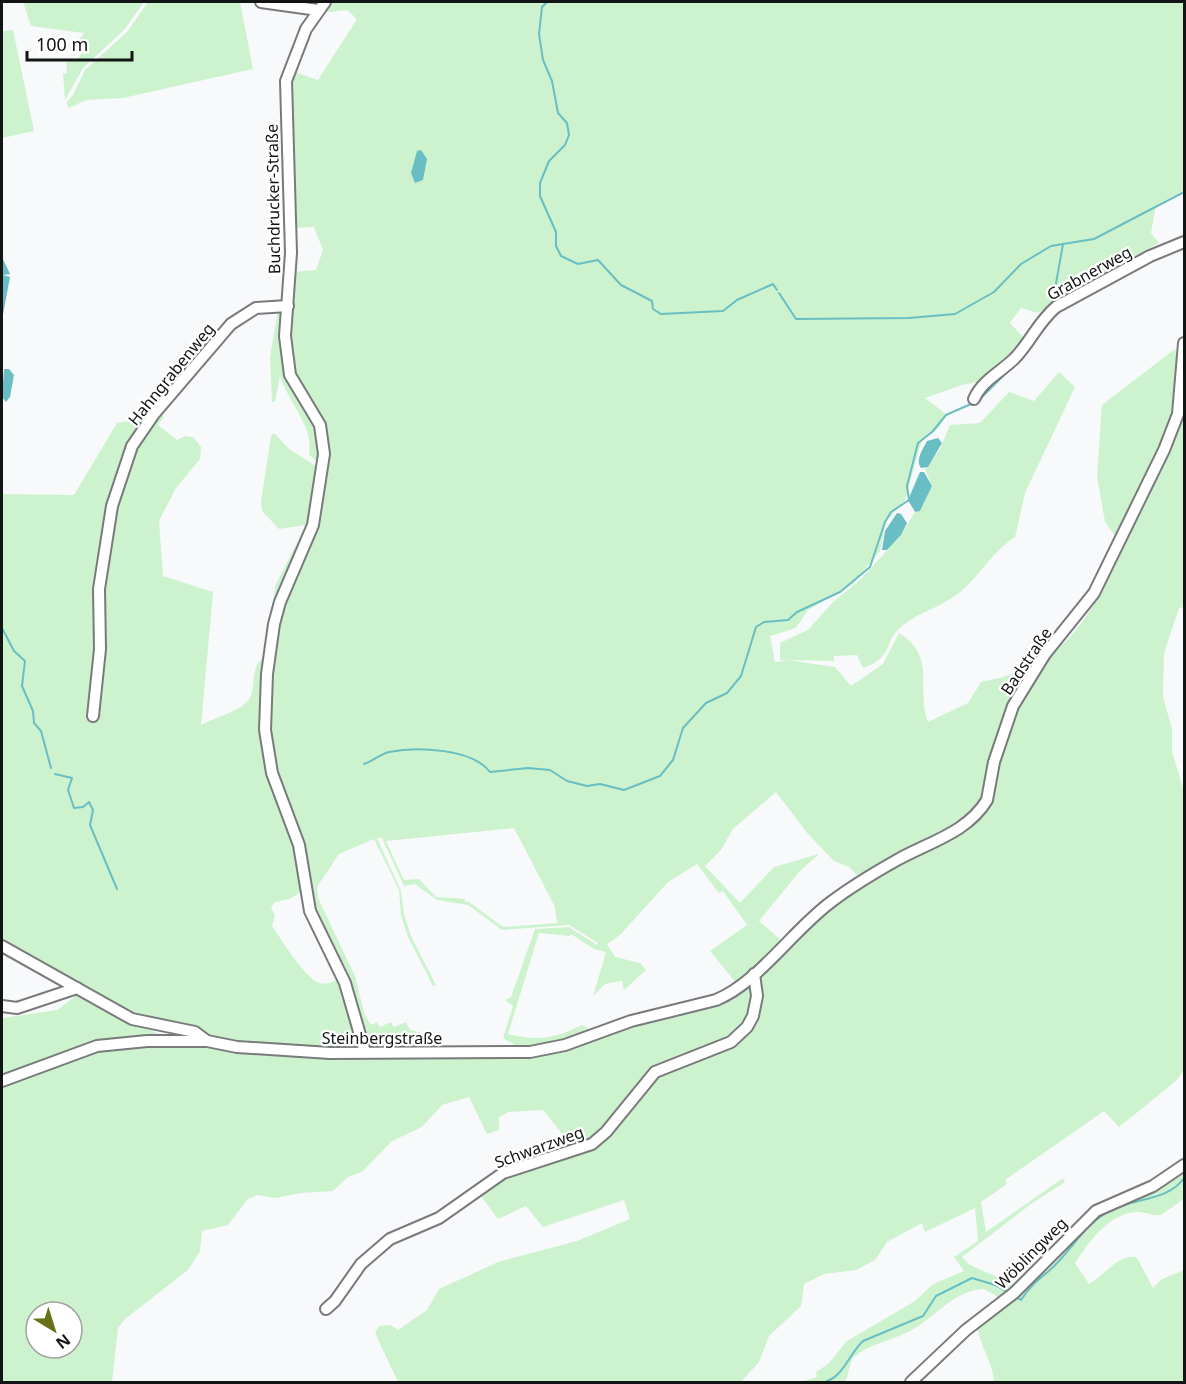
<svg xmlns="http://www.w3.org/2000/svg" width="1186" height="1384" viewBox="0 0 1186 1384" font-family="'Noto Sans',sans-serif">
  <rect width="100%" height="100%" fill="#f8f9fb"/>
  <g fill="#ccf3ce" fill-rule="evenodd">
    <path d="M23 2H144L124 30 83 68 65 100 63 74 67 73 66 61 71 62 79 58 83 49 78 41 84 33 31 26Z"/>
    <path d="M148 2H240L253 69 123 98 86 100 69 108 66 103 73 95 85 70 127 32Z"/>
    <path d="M328 2H1184V190L1156 205 1151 233 1159 243 1073 289 1038 313 1021 308 1010 323 1024 338 1019 349 983 381 962 385 925 398 946 414 939 428 922 439 905 500 886 521 880 551 853 584 808 610 796 628 770 636 775 662 786 661 780 660V643L808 630 832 603 861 579 901 535 915 512 920 511 932 486 925 469 940 449 950 425 980 423 1009 392 1034 401 1059 372 1075 387 1025 493 1015 537C990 554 980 576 959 593 942 607 918 612 902 626 882 642 895 657 863 668L857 655 834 656V661L787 660 835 667 851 686 883 664 899 633C937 656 916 689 928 722L968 703 981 682C1068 665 1087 621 1123 547L1105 522 1097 476 1102 405 1175 349 1184 370V607L1179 608 1164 653 1163 697 1172 729V752L1184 791V1070L1176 1081 1119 1127 1104 1111 1005 1180 1007 1184 981 1202 986 1232 1063 1178 1065 1182 1031 1204 962 1257 970 1265 1018 1286 1001 1299 984 1289C952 1290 932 1322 904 1334 888 1341 868 1345 854 1357 848 1364 850 1375 844 1382H800L817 1377 816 1372 828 1364 847 1341 915 1301 933 1284 964 1271 954 1257 978 1241 975 1208 925 1232 922 1223 887 1242 875 1260 856 1270 824 1274 804 1284 801 1306 769 1336 759 1362 741 1382H398L375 1333 379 1326 390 1325 398 1330 427 1310 439 1289 498 1262 577 1241 630 1219 624 1200 543 1227 526 1206 498 1219 478 1192 495 1180 581 1151 647 1082 748 1028 756 978 860 878 849 867 834 861 808 834 776 792 733 829 721 850 705 866 740 903 774 867 819 854 799 872 759 921 782 941 737 984 710 951 747 925 723 891 719 893 697 864 668 882 620 935 607 944 615 957 640 963 646 970 624 990 622 981 605 984 593 996 606 952 594 949 571 934 570 936 539 933 508 1034C537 1041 554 1039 582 1025L591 1030 545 1047 519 1050V1047L503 1038 513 1006 505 1000 511 997 535 929 569 927 597 945 598 943 569 925 502 930 468 905 437 900 415 884 404 886 382 838H377L401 891 404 914 411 936 436 985 433 986 408 937 401 915 399 890 374 839 339 854 317 887 318 898 355 976 364 1013 371 1025 377 1022 380 1027 391 1022 394 1027 406 1022 410 1030 438 1037V1047H378L366 1039 321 929 277 780 268 718 276 625 306 551 327 454 298 387 288 351 293 272 316 270 323 250 314 227 293 228 289 88 292 71 318 80 357 19 347 10 319 13ZM514 828 555 907 557 923 503 927 469 902H465V899L436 897 419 879 404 880 386 841Z"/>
    <path d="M13 30 34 131 2 138V31Z"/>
    <path d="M278 310 283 312 282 344 320 434 319 463 309 455C315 428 288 402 280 376L275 402H272L270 357Z"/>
    <path d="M157 412 164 417 158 425 177 440 185 436 193 437 201 447 200 459 176 488 159 521 163 576 213 592 201 725C212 719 238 711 246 703 258 692 249 668 262 659L276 584 306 525 279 529 262 511 261 502 271 436 274 433 289 449 319 468 312 516 277 601 262 718 294 838 302 891 290 899 275 902 271 907 275 916 272 926C282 940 302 974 317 982 324 986 333 982 339 979L365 1052 209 1038 145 1019 124 1011 58 971 2 941V494L74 495 117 423 141 419 145 429Z"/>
    <path d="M750 984 754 1006 737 1034 662 1066 597 1138 574 1149 543 1110 508 1112 499 1117V1130L487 1134 469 1097 442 1105 422 1127 392 1141 362 1172 348 1177 333 1191 301 1193 275 1198 258 1195 248 1199 228 1225 202 1231 200 1251 188 1270 125 1319 118 1328 112 1382H2V1018L57 1010 80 993 183 1047 530 1056ZM36 1312H72V1348H36Z"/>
    <path d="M1184 1169V1199L1161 1215C1153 1216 1146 1212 1137 1212 1109 1213 1089 1242 1075 1263L1089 1284C1103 1276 1122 1251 1137 1258L1153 1288 1162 1279 1184 1270V1382H994C993 1361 978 1344 977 1323L1093 1217Z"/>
  </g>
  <g fill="#69bec3">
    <path d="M421 150 427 159 423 180 415 183 411 173 417 151Z"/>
    <path d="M2 257 10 274 3 275 10 277 2 320Z"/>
    <path d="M4 369H9L14 375 10 397 6 402 2 397Z"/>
    <path d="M938 438 942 443 928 467 921 468C915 460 923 449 927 441Z"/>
    <path d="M920 472H924L932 486 920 511 915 512 908 500Z"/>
    <path d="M897 513 901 514 907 523 901 535 887 550H882L885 531Z"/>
  </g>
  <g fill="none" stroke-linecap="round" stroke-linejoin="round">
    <g stroke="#69bec3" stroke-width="2">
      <path d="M547 2 542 7 539 34 543 60 552 81 558 113 567 123 569 135 565 145 549 161 540 183V196L556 232V246L561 256 578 264 598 260 621 285 652 301 653 309 661 314 723 311 737 300 773 284 777 290"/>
      <path d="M779 293 796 319 909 318 955 314 994 292 1021 264 1051 246 1063 244"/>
      <path d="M1052 306 1063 244 1094 239 1184 192"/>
      <path d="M981 398 1011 368"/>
      <path d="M2 628 14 651 25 661 22 686 33 711 34 723 41 731 51 768"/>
      <path d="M364 764C372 761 381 754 389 752 417 746 473 749 490 772L528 768 550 770 567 781 587 786 600 784 624 790 660 776 673 760 683 728 706 703 727 693 741 676 756 627 764 622 788 620 797 612 840 592 870 567 885 522 891 512 909 500 907 486 918 443 932 432 946 415 971 404"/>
      <path d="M55 774 72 778 68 790 74 808 83 807 89 802 93 810 90 825 117 889"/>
      <path d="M1014 1296 1021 1300C1029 1287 1039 1279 1050 1270 1072 1251 1085 1221 1114 1209 1137 1198 1169 1200 1184 1178"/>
      <path d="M825 1382C844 1376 849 1354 863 1341L923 1316 936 1296 972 1278 995 1285 1009 1293"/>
    </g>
    <defs>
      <g id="minor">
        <path d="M261 2 318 10"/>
        <path d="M325 2 306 29 286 81 291 253 285 336 290 375 320 425 324 454 313 525 280 602 274 624 267 674 265 730 272 773 299 845 310 911 345 983 365 1052"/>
        <path d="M974 399C982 381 999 373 1014 359 1030 343 1038 322 1056 307L1150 256 1184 242"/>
        <path d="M93 716 100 649 99 589 112 506 132 446 154 414 231 324 256 308 288 306"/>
        <path d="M2 946 132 1019 195 1032 207 1041"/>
        <path d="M2 1006 17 1008 77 988"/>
        <path d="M2 1081 97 1046 147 1041H207L237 1047 330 1053 530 1052 565 1045 631 1021 716 1000C758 983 793 930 831 902 852 886 874 873 897 860 929 842 967 833 987 800L994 762 1013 706 1045 654 1094 593 1164 450 1178 414 1184 343"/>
        <path d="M326 1309 335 1301 361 1264 390 1239 439 1218 503 1173 592 1144 606 1132 655 1072 731 1042 747 1027 753 1016 757 996 754 974"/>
        <path d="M911 1382 966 1330 1014 1293 1096 1211 1153 1186 1184 1165"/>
      </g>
    </defs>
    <use href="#minor" stroke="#7a7a7d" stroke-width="14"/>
    <use href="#minor" stroke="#fff" stroke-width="10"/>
  </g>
  <g text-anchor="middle" stroke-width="4.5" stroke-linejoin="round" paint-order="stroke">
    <g font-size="16" fill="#131414" stroke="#fff">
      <text transform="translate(273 199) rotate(-91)" y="6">Buchdrucker-Straße</text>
      <text transform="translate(1089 273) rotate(-29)" y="6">Grabnerweg</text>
      <text transform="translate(171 374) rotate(-51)" y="6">Hahngrabenweg</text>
      <text transform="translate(1026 661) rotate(-56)" y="6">Badstraße</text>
      <text x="382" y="1044">Steinbergstraße</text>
      <text transform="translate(539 1147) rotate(-20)" y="6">Schwarzweg</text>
      <text transform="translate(1031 1253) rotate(-45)" y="6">Wöblingweg</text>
    </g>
  </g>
  <rect width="1186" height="1384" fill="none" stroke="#131414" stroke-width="6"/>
  <g transform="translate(54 1330) rotate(142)"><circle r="28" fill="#ffffff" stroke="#a1a1a1" stroke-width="1.5"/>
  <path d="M0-4.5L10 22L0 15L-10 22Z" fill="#687119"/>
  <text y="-9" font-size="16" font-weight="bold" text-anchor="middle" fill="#131414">N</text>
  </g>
  <path d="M27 51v9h105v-9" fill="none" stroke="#131414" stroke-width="3"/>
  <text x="36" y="51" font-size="18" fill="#131414" stroke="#ffffff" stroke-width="4.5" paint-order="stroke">100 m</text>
</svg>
